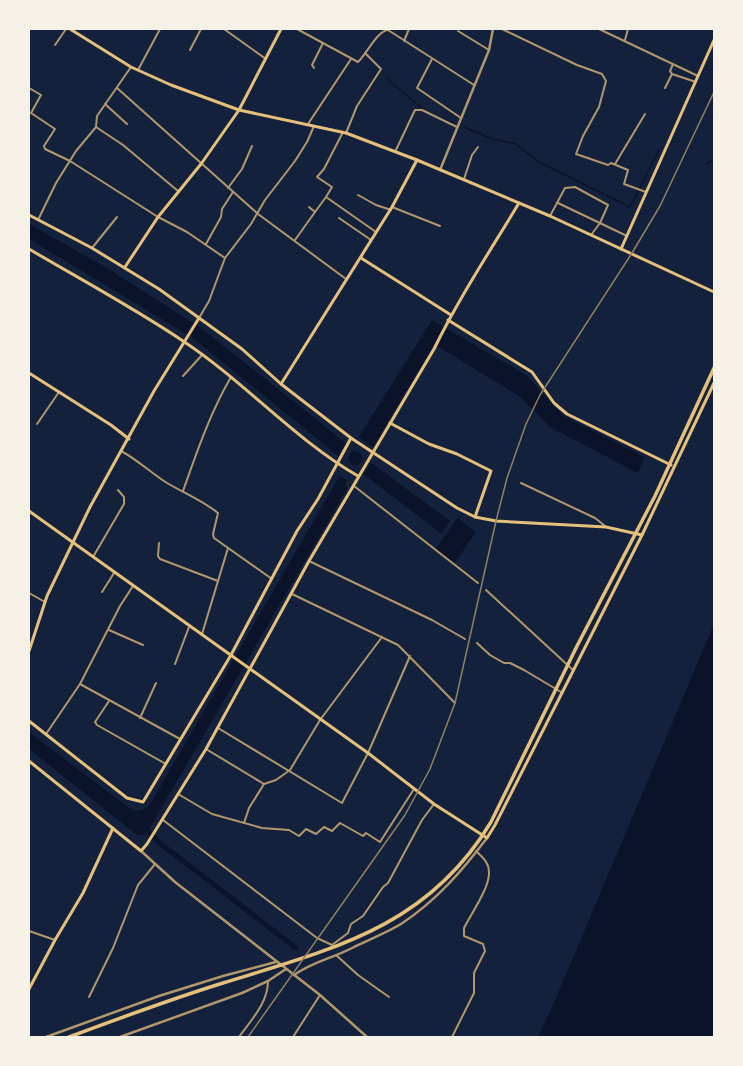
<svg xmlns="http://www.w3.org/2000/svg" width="743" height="1066" viewBox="0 0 743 1066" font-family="Manrope,sans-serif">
  <rect width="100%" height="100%" fill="#14213d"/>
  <g fill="#0b132b">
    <path d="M29 224 107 268 201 328 352 448 432 320 526 375 564 416 645 457 638 473 550 427 519 396 439 347 433 346 366 459 450 521 442 534 358 470 155 819 145 835H137L29 749V732L133 811 142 810 149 806 347 463 193 338 29 239Z"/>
    <path d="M457 518 476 532 454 564 435 550Z"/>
    <path d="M714 624V1037H538L553 1005Z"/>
  </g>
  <path fill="#14213d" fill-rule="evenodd" d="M357 437 375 448 369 459 372 461 362 476 358 472 349 489 345 486 347 480 338 476 344 463 337 458 347 441 352 445ZM352 451 359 452 362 456 361 462 358 465H352L348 460 349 454Z"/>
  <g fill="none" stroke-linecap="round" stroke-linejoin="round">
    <g stroke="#0b132b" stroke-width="1.5">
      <path d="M386 78 424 110"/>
      <path d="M442 119 454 123"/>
      <path d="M464 127 492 139 516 144 539 162 630 207 659 150"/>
      <path d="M706 164 714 160"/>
    </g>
    <path stroke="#0b132b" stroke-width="5" d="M143 826 161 844 296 948 293 947"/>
    <g stroke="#b1986c" stroke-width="2">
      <path d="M224 29 266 59"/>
      <path d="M297 29 358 62C366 55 377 31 388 30L474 85"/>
      <path d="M502 29 577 65 602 74 606 81 599 107 583 136 576 154 608 165 611 163 628 170 624 184 646 192"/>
      <path d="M599 29 698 76"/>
      <path d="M458 31 489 50"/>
      <path d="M625 40 628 29"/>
      <path d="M404 41 409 29"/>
      <path d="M55 45 66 29"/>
      <path d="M190 50 201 29"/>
      <path d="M432 59 417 88 461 118"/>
      <path d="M131 67 97 116 96 127 123 145 178 191"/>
      <path d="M314 68 312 65 323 43"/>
      <path d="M138 70 160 29"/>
      <path d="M672 74 670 71 673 64"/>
      <path d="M29 88 41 95 31 113 55 129 44 146 45 149 70 161 158 217 187 232 225 258"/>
      <path d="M117 88 258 214 346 279"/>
      <path d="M665 88 672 74 696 82"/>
      <path d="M105 104 127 124"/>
      <path d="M308 124 351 59"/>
      <path d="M343 132 324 169 317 177 332 187 326 197 376 232"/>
      <path d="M346 133 357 106 381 69 365 53"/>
      <path d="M395 152 415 110H422L457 127"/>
      <path d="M615 164 645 114"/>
      <path d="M464 179 472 155 478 147"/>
      <path d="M228 188 242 169 252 146"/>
      <path d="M358 195 376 205 391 210"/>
      <path d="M558 203 627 236"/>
      <path d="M392 207 440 226"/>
      <path d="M315 212 326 197"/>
      <path d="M550 216 565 188 575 187 608 205 600 223 591 235"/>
      <path d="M339 218 371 240"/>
      <path d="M38 220 56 183 76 151 96 127"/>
      <path d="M295 240 315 212 309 207"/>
      <path d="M206 244 221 217 222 209 233 192"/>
      <path d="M92 248 117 217"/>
      <path d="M199 318 209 301 225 258 251 224 265 200 295 161 307 142 314 126"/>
      <path d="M183 376 202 355"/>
      <path d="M37 424 59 392"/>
      <path d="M121 451C138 460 151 473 167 483 184 493 202 500 218 513L213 534 214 538 272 579"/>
      <path d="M521 483 595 518 605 526"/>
      <path d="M354 486 478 583"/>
      <path d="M183 491C197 452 210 413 231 377"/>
      <path d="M159 543 158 556 160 559 218 581"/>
      <path d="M93 557 124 504V497L118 490"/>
      <path d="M309 561 432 620 465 639"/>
      <path d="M486 590 573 670"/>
      <path d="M102 592 114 573"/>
      <path d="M29 593 45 602"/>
      <path d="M292 594 398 645 455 703"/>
      <path d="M109 630 143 645"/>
      <path d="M202 634 228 548"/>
      <path d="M477 643 490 655 504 663H510L524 670 561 692"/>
      <path d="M175 664 189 627"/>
      <path d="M80 684 180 739"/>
      <path d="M109 701 95 722 97 725 166 764"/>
      <path d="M140 718 156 683"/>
      <path d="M218 728 342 803 368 753 410 656"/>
      <path d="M46 734 80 684 120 606 133 586"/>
      <path d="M206 749 264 784 276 780 290 770 320 720 382 637"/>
      <path d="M178 794 212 814 262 828 289 830 299 836 306 829 316 834 324 827 332 831 340 823 363 836 366 833 380 842 414 789"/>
      <path d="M163 820 317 938 332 945 348 933 351 924 363 916 383 887 388 883 422 820 434 804"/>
      <path d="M244 823 249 808 264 784"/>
      <path d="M29 931 55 940"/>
      <path d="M336 955 358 975 389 997"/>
      <path d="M89 997 113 948 138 885 155 864"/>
      <path d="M239 1037C251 1020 268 1003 268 981"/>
      <path d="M293 1037 320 995"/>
      <path d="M452 1037 474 993V973L485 951 483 944 464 936V928C471 914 490 887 489 872 489 862 482 857 476 851"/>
    </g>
    <g stroke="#b1986c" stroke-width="2.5">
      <path d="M440 170 489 50 493 29"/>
      <path d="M141 851 175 882 320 995 367 1037"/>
      <path d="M294 975C314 961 331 959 352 948 368 940 386 933 401 924 436 901 462 871 487 838"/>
      <path d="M46 1037 159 996 223 976 276 962"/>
      <path d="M120 1037 242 993 268 981 286 969"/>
    </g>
    <g stroke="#e5c07b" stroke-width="3">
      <path d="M70 29 131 67 171 85 239 110 346 133 417 160 550 216 714 292"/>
      <path d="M29 215 92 248 159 289 242 349 281 384 351 438 457 508 475 517 496 521 606 527 642 535"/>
      <path d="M29 249C80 279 134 308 183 341 245 382 294 439 358 476"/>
      <path d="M621 249 714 40"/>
      <path d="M361 258 451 315"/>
      <path d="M125 267 158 217 201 164 239 110 281 29"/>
      <path d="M448 320 532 372 554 403 567 414 671 465"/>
      <path d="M29 373 111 425 129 439"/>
      <path d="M281 384 392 207 417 160"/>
      <path d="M390 423 429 444 457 454 491 471 475 517"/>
      <path d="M29 511 368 753 434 804 487 838 495 825 642 535 714 383"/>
      <path d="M29 651 47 596 90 507 154 391 199 318"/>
      <path d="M29 721 127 798 143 802 231 655 297 531 318 499 351 438"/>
      <path d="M29 761 141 851 147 844 206 749 309 561 434 349C459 298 490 251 519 203"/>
    </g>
    <path stroke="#e5c07b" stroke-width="3" d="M29 989 55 940 83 893 113 828"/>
    <path stroke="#e5c07b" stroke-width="3.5" d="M69 1037C120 1018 171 999 223 983 333 949 428 927 491 822L577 646 655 496 714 368"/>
    <path stroke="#918062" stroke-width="1.5" d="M248 1037 405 815 430 769 455 703 496 521 507 478 526 424 540 395 632 253 660 206 714 92"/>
  </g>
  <rect width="743" height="1066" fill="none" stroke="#f6f1e7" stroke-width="60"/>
</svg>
